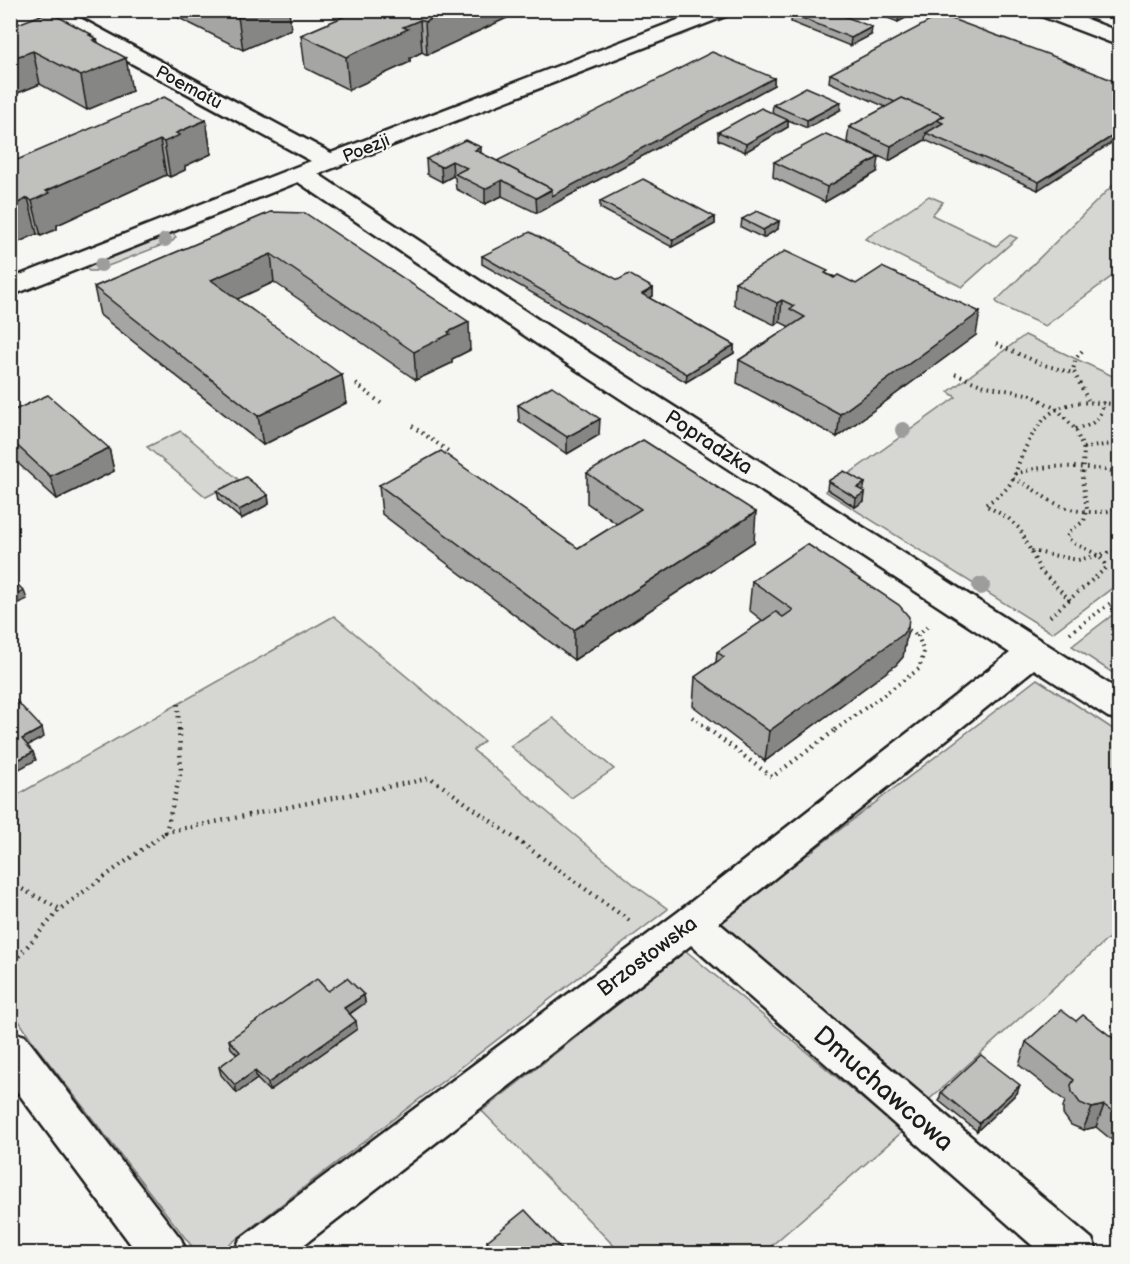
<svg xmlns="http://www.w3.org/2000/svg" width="1130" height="1264" viewBox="0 0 1130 1264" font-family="'Balsamiq Sans',sans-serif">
  <rect width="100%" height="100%" fill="#f6f6f2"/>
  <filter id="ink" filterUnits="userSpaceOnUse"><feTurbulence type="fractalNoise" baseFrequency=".0167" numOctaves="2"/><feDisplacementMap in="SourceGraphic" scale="12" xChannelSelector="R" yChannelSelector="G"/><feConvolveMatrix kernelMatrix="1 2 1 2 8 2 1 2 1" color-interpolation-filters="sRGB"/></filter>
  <g filter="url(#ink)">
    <g fill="#d6d6d2" stroke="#797977" stroke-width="1.5">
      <path d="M1119 179V271L1045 326 999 305 996 301Z"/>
      <path d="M929 196 943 202 932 215 996 246 1010 235 1017 238 962 287 865 239Z"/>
      <path d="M172 233 176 237 173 241 95 271H89L85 267Z"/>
      <path d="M1025 335 1119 379V583L1052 633 825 491 956 397 948 392Z"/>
      <path d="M181 431 239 480 206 497 147 447Z"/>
      <path d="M1119 610V677L1072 646Z"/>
      <path d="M334 616 484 741 473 750 637 887 668 909 218 1253H197L35 1045 11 1009 10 799Z"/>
      <path d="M1037 679 1119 733V929L923 1105 714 926Z"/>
      <path d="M553 718 614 769 571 798 510 746Z"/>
      <path d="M686 951 902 1132 763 1253H621L482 1111Z"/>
    </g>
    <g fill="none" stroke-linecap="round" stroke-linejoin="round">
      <defs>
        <g id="minor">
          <path d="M38 10H65L331 153 704 10H734L731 14 318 174 560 334 1120 691V720L1108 717 1034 669 719 923 1092 1239 1098 1254H1042L691 945 292 1254H234L240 1239 678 912 1010 653 540 346 298 182 10 296V279L311 161 41 14Z"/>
          <path d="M1033 10H1063L1120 32V46L1036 14Z"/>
          <path d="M10 1031 25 1036 181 1239 187 1254H138L10 1082Z"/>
        </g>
      </defs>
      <use href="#minor" stroke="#1c1c1c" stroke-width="5"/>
      <g stroke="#1c1c1c" stroke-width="4" stroke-dasharray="1.5 4.5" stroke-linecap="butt">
        <path d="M996 344 1044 365 1073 373"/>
        <path d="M1082 351 1076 358 1073 370 1088 400"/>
        <path d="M955 374 981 385 1031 395 1058 410 1075 429 1084 450 1082 480 1087 509 1084 521 1070 531 1067 537C1079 551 1101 549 1106 568L1047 619"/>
        <path d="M356 384 382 404"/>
        <path d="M412 426 451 453"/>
        <path d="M1075 429C1092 426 1101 420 1103 402"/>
        <path d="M1083 448 1120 443"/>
        <path d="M1015 474C1053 462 1081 467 1120 472"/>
        <path d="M1013 479C1026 483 1035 491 1046 498 1069 513 1094 515 1120 509"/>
        <path d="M1031 551 1078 560 1120 550"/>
        <path d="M1070 600 1040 570 1020 529 1008 518 985 505C994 499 1004 493 1010 484 1016 475 1018 463 1023 453 1046 403 1067 398 1120 405"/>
        <path d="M904 627 918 636"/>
        <path d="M1070 633 1120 596"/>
        <path d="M178 704 179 730"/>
        <path d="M692 717 710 730"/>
        <path d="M835 730 919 669 924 652 918 636 928 626"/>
      </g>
      <g stroke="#1c1c1c" stroke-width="4.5" stroke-dasharray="1.5 5" stroke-linecap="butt">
        <path d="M179 729 181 771 166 832 431 778 630 921"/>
        <path d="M708 729 772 777 837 729"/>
        <path d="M10 888 18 887 60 909"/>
        <path d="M10 966 60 909 166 832"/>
      </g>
      <use href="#minor" fill="#f6f6f2" fill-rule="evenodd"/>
    </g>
    <g fill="#9d9d9b">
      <circle cx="165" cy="240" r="7"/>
      <circle cx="101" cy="265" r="7"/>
      <circle cx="903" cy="430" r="8"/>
      <circle cx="981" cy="586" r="9"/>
    </g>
    <g fill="#a5a5a3" stroke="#1c1c1c" stroke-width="1.5">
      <path d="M163 10H289L291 29 243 50Z"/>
      <path d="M359 10 511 16 427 55 422 52 410 58V62L349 90 305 68 301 35Z"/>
      <path d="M867 10H918L917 12 898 22Z"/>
      <path d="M792 14 871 35 850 46 791 22Z"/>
      <path d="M15 25 91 34 92 36 97 39 98 43 132 91 87 110 40 84 13 95 10 94V29H12L16 28Z"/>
      <path d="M830 74 1119 83 1038 190 925 140 889 161 847 142 849 127 886 107 829 82Z"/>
      <path d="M774 78V85L537 213 502 196 485 204 456 189 455 178 453 176 442 182 427 174 426 159 481 153 497 161Z"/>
      <path d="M773 105 840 110 807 128 788 120V127L745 152 718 140V132L772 113Z"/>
      <path d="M206 120 211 154 185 166V170L170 177 166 175 57 225V229L41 236 37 234 10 163Z"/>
      <path d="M774 162 877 172 825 202 773 177Z"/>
      <path d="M600 201 715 217V224L672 247 600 208Z"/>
      <path d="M271 212 470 350 452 359V363L416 380 274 282 237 299 346 403 263 445 100 315 94 287Z"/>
      <path d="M742 219 779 221 778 229 763 238 741 227Z"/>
      <path d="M482 256 653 288V296L649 298 734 345V353L686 382 482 264Z"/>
      <path d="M827 274 856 284 976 335 837 437 737 383 739 360 788 328V326L780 322 775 325 734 305 735 282Z"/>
      <path d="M518 405 599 435 567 454 519 421Z"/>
      <path d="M10 412 109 448 114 471 57 499 10 456Z"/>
      <path d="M587 473 754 542 574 660 382 514 379 485 578 548 617 524 587 503Z"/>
      <path d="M828 481 863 492H865L864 501 855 507 827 489Z"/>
      <path d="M217 491 268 495 269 504 241 519 219 500Z"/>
      <path d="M752 581 908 627 903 657 896 665 765 761 693 706 695 677 716 662 717 652 763 621 749 610Z"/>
      <path d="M328 991 364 995 365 1003 350 1014 357 1029 269 1091 257 1079 237 1093 221 1075 219 1067 237 1054 231 1048 229 1040Z"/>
      <path d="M1076 1021 1119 1041V1146L1096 1127 1083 1130 1071 1125 1063 1114V1107L1065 1101 1019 1065 1026 1042Z"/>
      <path d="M941 1092 1017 1093 977 1131 939 1101Z"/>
      <path d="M487 1241 566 1254H488Z"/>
    </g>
    <g fill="#868684" stroke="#1c1c1c" stroke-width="1.5">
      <path d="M253 10H289L291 29 243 50 238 17Z"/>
      <path d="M450 10H510L511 16 427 55 425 22Z"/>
      <path d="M908 10H918L917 12 898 22 899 15Z"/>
      <path d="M420 20 422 52 410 58V62L349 90 346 57 403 27Z"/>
      <path d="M872 27 871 35 850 46 851 38Z"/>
      <path d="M97 39 103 67 126 58 132 91 87 110 81 76 93 40Z"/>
      <path d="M33 51 40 84 13 95 10 85V59Z"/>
      <path d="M774 78V85L537 213 536 198Z"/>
      <path d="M841 102 840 110 807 128V120Z"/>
      <path d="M944 116 942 131 926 133 925 140 889 161 891 146Z"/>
      <path d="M206 120 211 154 185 166V170L170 177 164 142 176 133Z"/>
      <path d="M788 120V127L745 152 746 144Z"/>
      <path d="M1119 132V138L1038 190 1039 182Z"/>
      <path d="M160 140 166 175 57 225V229L41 236 32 201 46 191Z"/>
      <path d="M481 147V162L475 150Z"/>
      <path d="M879 157 877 172 825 202 827 187Z"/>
      <path d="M452 161 453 176 442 182 441 167Z"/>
      <path d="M502 180V196L485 204V189Z"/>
      <path d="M28 198 37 234 10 246V207Z"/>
      <path d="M715 217V224L672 247 673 240Z"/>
      <path d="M779 221 778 229 763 238V230Z"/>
      <path d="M271 254 274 282 216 309 211 280Z"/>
      <path d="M653 288V296L642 302V294Z"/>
      <path d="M782 300 780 322 775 325 777 303Z"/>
      <path d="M980 312 976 335 837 437 840 414Z"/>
      <path d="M469 322 470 350 452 359V363L416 380 414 352 448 332Z"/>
      <path d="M734 345V353L686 382 687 374Z"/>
      <path d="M342 375 346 403 263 445 258 416Z"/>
      <path d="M600 419 599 435 567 454V437Z"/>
      <path d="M109 448 114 471 57 499 50 476Z"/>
      <path d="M865 483 863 492 857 488Z"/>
      <path d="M865 492 864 501 855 507 856 498Z"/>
      <path d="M268 495 269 504 241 519 239 510Z"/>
      <path d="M756 512 754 542 574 660V630Z"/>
      <path d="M24 591 27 599 10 607V598Z"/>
      <path d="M908 627 903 657 896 665 765 761 769 731Z"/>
      <path d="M42 728 44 737 25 747 22 739Z"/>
      <path d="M33 752 36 760 10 774V764Z"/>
      <path d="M364 995 365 1003 346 1016 344 1008Z"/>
      <path d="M356 1021 357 1029 269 1091 268 1083Z"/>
      <path d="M255 1071 257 1079 237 1093 235 1085Z"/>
      <path d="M1020 1085 1017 1093 977 1131 979 1123Z"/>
      <path d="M1104 1105 1096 1127 1083 1130 1092 1108Z"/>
    </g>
    <g fill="#c0c0bd" stroke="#1c1c1c" stroke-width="1.5">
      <path d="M225 10H253L238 17Z"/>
      <path d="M359 10H450L425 22 420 20 403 27 408 29 346 57 301 35Z"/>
      <path d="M800 10H829L872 27 851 38 792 14Z"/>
      <path d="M887 10H908L899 15Z"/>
      <path d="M49 12 91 34 89 35 97 39 93 40 126 58 81 76 33 51 10 59V29H12L18 27 15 25Z"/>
      <path d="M941 15 1058 58 1119 83V132L1039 182 926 133 943 123 937 120 944 116 902 98 895 102 830 74Z"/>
      <path d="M712 52 774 78 552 196V189L497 161Z"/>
      <path d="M806 87 841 102 807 120 773 105Z"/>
      <path d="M164 97 206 120 176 133 180 135 164 142 160 140 46 191 49 193 32 201 28 198 10 207V163Z"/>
      <path d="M902 98 944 116 891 146 849 127Z"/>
      <path d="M761 108 788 120 746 144 718 132Z"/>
      <path d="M826 134 879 157 827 187 774 162Z"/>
      <path d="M465 140 481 147 475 150 552 189 536 198 502 180 485 189 455 174 467 168 452 161 441 167 426 159Z"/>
      <path d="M643 179 715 217 673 240 600 201Z"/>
      <path d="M757 211 779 221 763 230 742 219Z"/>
      <path d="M271 212 305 213 469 322 448 332 450 334 414 352 271 254 211 280 342 375 258 416 94 287Z"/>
      <path d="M530 232 618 280 629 274 653 288 642 294 734 345 687 374 482 256Z"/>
      <path d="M785 251 828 271 825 273 834 278 838 275 856 284 882 267 980 312 840 414 739 360 805 317 790 309 794 306 782 300 777 303 735 282Z"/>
      <path d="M552 386 600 419 567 437 518 405Z"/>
      <path d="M48 395 109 448 50 476 10 439V412Z"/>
      <path d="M643 440 756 512 574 630 379 485 441 451 578 548 641 509 587 473Z"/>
      <path d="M844 471 865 483 857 488 865 492 856 498 828 481Z"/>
      <path d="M246 477 268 495 239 510 217 491Z"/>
      <path d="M807 544 899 605 909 617 908 627 902 635 769 731 695 677 724 657 717 652 776 612 783 617 793 610 752 581Z"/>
      <path d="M10 577 24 591 10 598Z"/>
      <path d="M10 694 42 728 22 739 33 752 10 764Z"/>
      <path d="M347 978 364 995 344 1008 356 1021 268 1083 255 1071 235 1085 219 1067 240 1052 229 1040 317 979 328 991Z"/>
      <path d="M1061 1010 1076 1021 1083 1015 1117 1041H1119V1116L1104 1105 1092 1108 1080 1103 1072 1092 1071 1085 1074 1080 1026 1042Z"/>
      <path d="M981 1055 1020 1085 979 1123 941 1092Z"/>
      <path d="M525 1210 566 1254H496L498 1252 487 1241Z"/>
    </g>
  </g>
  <g text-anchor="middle" stroke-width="4.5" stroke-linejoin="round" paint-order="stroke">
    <g font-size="18" fill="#1c1c1c" stroke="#f6f6f2">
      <text transform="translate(189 87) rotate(28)" y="6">Poematu</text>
      <text transform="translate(366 148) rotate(-22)" y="6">Poezji</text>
    </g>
    <g font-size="21" fill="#1c1c1c" stroke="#f6f6f2">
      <text transform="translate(709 442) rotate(33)" y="7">Popradzka</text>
      <text transform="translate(647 956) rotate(-37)" y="7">Brzostowska</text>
    </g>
    <g font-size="26" fill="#1c1c1c" stroke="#f6f6f2">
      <text transform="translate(884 1088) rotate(41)" y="9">Dmuchawcowa</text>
    </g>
  </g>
  <rect width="1130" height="1264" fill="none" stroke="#f6f6f2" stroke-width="36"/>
  <rect x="18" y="18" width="1094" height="1228" fill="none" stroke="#1c1c1c" stroke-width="2" filter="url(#ink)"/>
</svg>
